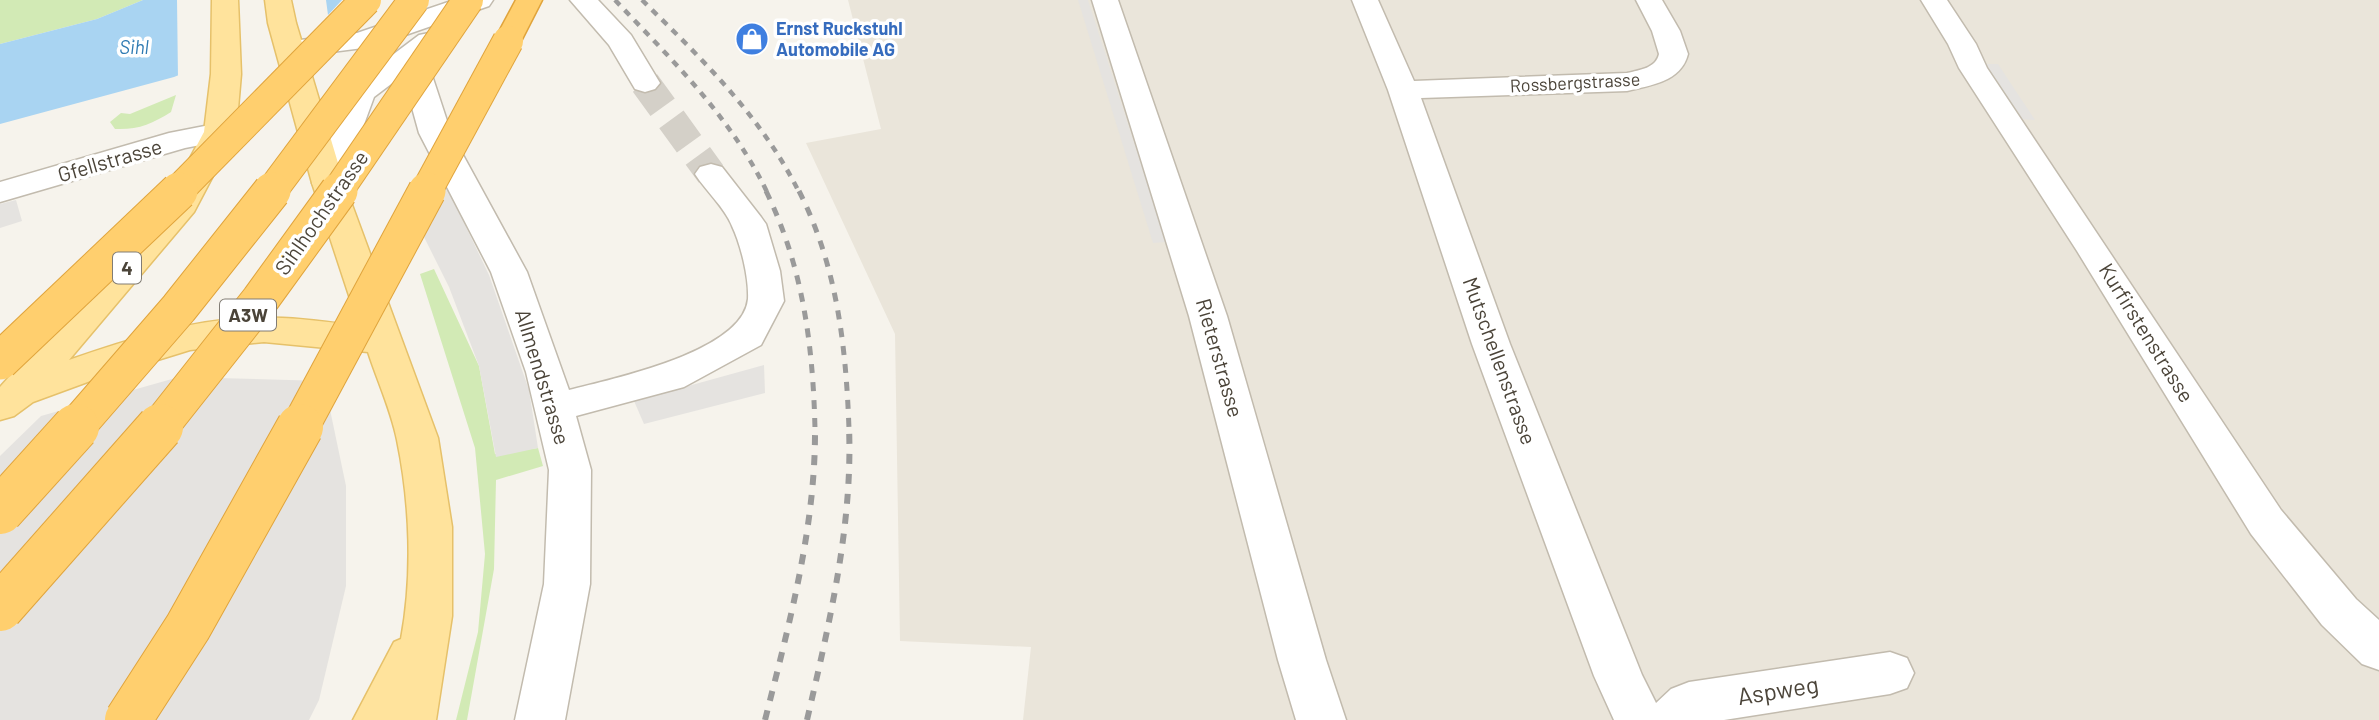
<svg xmlns="http://www.w3.org/2000/svg" width="2379" height="720" viewBox="0 0 2379 720" font-family="Barlow,sans-serif">
  <rect width="100%" height="100%" fill="#f6f3ec"/>
  <path fill="#eae5da" d="M848 0H2379V720H1023L1031 647 900 641 895 334 806 143 881 129Z"/>
  <g fill="#d2eab5">
    <path d="M0 0H143L97 19 0 44Z"/>
    <path d="M176 95 171 112C152 124 138 130 115 129L110 122 121 113 130 114Z"/>
    <path d="M434 269 479 366 495 454 538 448 543 466 496 480 494 569 467 720H456L478 632 485 554 475 448 420 274Z"/>
  </g>
  <g fill="#e5e3e0">
    <path d="M1078 0H1088L1166 242 1153 243Z"/>
    <path d="M1984 64H1998L2035 120 2019 119Z"/>
    <path d="M447 187 489 275 529 390 538 448 496 457 479 366 449 287 406 201Z"/>
    <path d="M16 200 22 221 0 228V204Z"/>
    <path d="M764 365 765 393 644 424 634 401Z"/>
    <path d="M179 377 324 381 346 486V586L319 700 309 720H0V456L41 416Z"/>
  </g>
  <path fill="#a9d4f2" d="M143 0H366L174 77 0 124V44L97 19Z"/>
  <path fill="#f6f3ec" d="M177 0H326L328 15 342 0H369L178 79Z"/>
  <g fill="none" stroke-linecap="round" stroke-linejoin="round">
    <path stroke="#d4d0c8" stroke-width="30" stroke-dasharray="30 15" stroke-linecap="butt" d="M645 83 711 174"/>
    <defs>
      <g id="minor">
        <path d="M454 0H493L489 6 371 47 292 57 282 55 278 49 282 43 292 41 357 33Z"/>
        <path d="M570 0H598L631 35 660 83 655 89 645 92 635 89 609 45Z"/>
        <path d="M1092 0H1118L1227 316 1326 660 1346 720H1296L1278 660 1189 316Z"/>
        <path d="M1352 0H1378L1414 81 1627 73C1640 70 1656 68 1659 54L1652 31 1636 0H1662L1680 31 1688 54C1681 82 1651 85 1627 91L1421 98 1510 344 1642 675 1656 703 1671 689 1689 682 1890 652 1907 658 1914 673 1907 688 1890 694 1724 720H1614L1594 676 1472 344 1388 90Z"/>
        <path d="M1921 0H1947L1976 44 1987 68 2281 510 2356 599 2379 620V670L2362 664 2322 625 2251 534 2077 251 1959 68 1948 44Z"/>
        <path d="M429 33 439 35 443 41 426 57 451 133 527 272 569 390C612 379 743 352 748 299 749 278 741 245 732 226 725 208 706 191 695 174L700 167 711 164 722 167 761 217 766 224 780 271 784 301 761 345 684 387 576 416 591 470 590 584 565 720H515L544 584 549 470 526 372 491 272 419 133 403 75 374 97 340 190 328 193 316 190 312 183 350 87 419 35Z"/>
        <path d="M220 123 231 125 236 132 231 139 185 148 0 202V182L169 133Z"/>
      </g>
      <path id="major" d="M212 0H238L241 74 236 132 194 212 69 360C126 340 186 321 247 318 284 316 322 321 359 326L312 183 268 23 265 0H291L296 23 344 183 438 438 452 527V616L436 720H353L394 642 401 639C413 575 410 503 397 440 391 410 377 380 368 352L264 342 190 350 93 380 33 402 14 416 0 420V387L167 201 204 132 211 74Z"/>
      <path id="highway" d="M516 0H542L518 47 508 49 498 47 494 41Z"/>
    </defs>
    <use href="#minor" stroke="#c2bbae" stroke-width="3"/>
    <use href="#major" stroke="#e6c16a" stroke-width="3"/>
    <use href="#highway" stroke="#e0a43c" stroke-width="3"/>
    <use href="#minor" fill="#fff" fill-rule="evenodd"/>
    <use href="#major" fill="#ffe39c" fill-rule="evenodd"/>
    <use href="#highway" fill="#ffcf6e" fill-rule="evenodd"/>
    <g stroke="#9a9a9a" stroke-width="4.5" stroke-dasharray="7 7" stroke-linecap="butt">
      <path d="M615 0C672 60 731 117 767 192"/>
      <path d="M642 0C702 59 761 116 799 192"/>
    </g>
    <g stroke="#9a9a9a" stroke-width="5" stroke-dasharray="9 9" stroke-linecap="butt">
      <path d="M766 191C803 267 813 345 815 429"/>
      <path d="M799 191C837 266 846 346 849 429"/>
    </g>
    <g stroke="#9a9a9a" stroke-width="6" stroke-dasharray="10 10" stroke-linecap="butt">
      <path d="M765 720C789 625 816 526 815 427"/>
      <path d="M807 720C829 625 853 525 849 427"/>
    </g>
    <defs>
      <g id="highway-bridge-far2">
        <path d="M177 192 366 0"/>
        <path d="M271 192 414 0"/>
        <path d="M337 192 468 0"/>
        <path d="M426 192 508 41"/>
      </g>
      <g id="highway-bridge-far1">
        <path d="M0 361 179 191"/>
        <path d="M74 429 179 308 272 191"/>
        <path d="M158 429 260 300 339 191"/>
        <path d="M299 429 427 191"/>
      </g>
      <g id="highway-bridge">
        <path d="M0 511 76 427"/>
        <path d="M0 608 160 427"/>
        <path d="M128 720 188 627 300 427"/>
      </g>
    </defs>
    <use href="#highway-bridge-far2" stroke="#e0a43c" stroke-width="32" stroke-linecap="butt"/>
    <use href="#highway-bridge-far1" stroke="#e0a43c" stroke-width="39" stroke-linecap="butt"/>
    <use href="#highway-bridge" stroke="#e0a43c" stroke-width="48" stroke-linecap="butt"/>
    <use href="#highway-bridge-far2" stroke="#ffcf6e" stroke-width="30"/>
    <use href="#highway-bridge-far1" stroke="#ffcf6e" stroke-width="37"/>
    <use href="#highway-bridge" stroke="#ffcf6e" stroke-width="46"/>
  </g>
  <defs>
    <symbol id="shop-disc" viewBox="-11 -11 22 22"><circle r="9.5" fill="#3f7fe0" stroke="#fff"/><path d="M-5-2.5h2.3a2.7 3.5 0 0 1 5.4 0H5L5.5 6h-11ZM-1.5-2.5h3a1.5 2.3 0 0 0-3 0Z" fill="#fff"/></symbol>
  </defs>
  <g fill-rule="evenodd">
    <use href="#shop-disc" x="733" y="20" width="38" height="38"/>
  </g>
  <g text-anchor="middle" stroke-width="7" stroke-linejoin="round" paint-order="stroke">
    <g font-size="18" font-weight="bold" fill="#366cbe" stroke="#fff" text-anchor="start">
      <text x="776" y="35">Ernst Ruckstuhl<tspan x="776" dy="21">Automobile AG</tspan></text>
    </g>
    <g font-size="18" fill="#4b4439" stroke="#fff">
      <text transform="translate(1575 83) rotate(-3)" y="6">Rossbergstrasse</text>
    </g>
    <g font-size="19" font-style="italic" fill="#2e7ab2" stroke="#fff">
      <text x="134" y="54">Sihl</text>
    </g>
    <g fill="#fff" stroke="#817c74" stroke-width="2">
      <rect x="113" y="252.5" width="28" height="31" rx="5"/>
      <rect x="220" y="299.5" width="56" height="31" rx="5"/>
    </g>
    <g font-size="19" font-weight="bold" fill="#4b4439">
      <text x="127" y="275">4</text>
      <text x="248" y="322">A3W</text>
    </g>
    <g font-size="21" fill="#4b4439" stroke="#fff">
      <text transform="translate(110 161) rotate(-16)" y="7">Gfellstrasse</text>
      <text transform="translate(322 213) rotate(-55)" y="7">Sihlhochstrasse</text>
      <text transform="translate(2146 333) rotate(58)" y="7">Kurfirstenstrasse</text>
      <text transform="translate(1219 358) rotate(74)" y="7">Rieterstrasse</text>
      <text transform="translate(1499 361) rotate(70)" y="7">Mutschellenstrasse</text>
      <text transform="translate(542 377) rotate(73)" y="7">Allmendstrasse</text>
    </g>
    <g font-size="24" fill="#4b4439" stroke="#fff">
      <text transform="translate(1778 691) rotate(-9)" y="8">Aspweg</text>
    </g>
  </g>
</svg>
